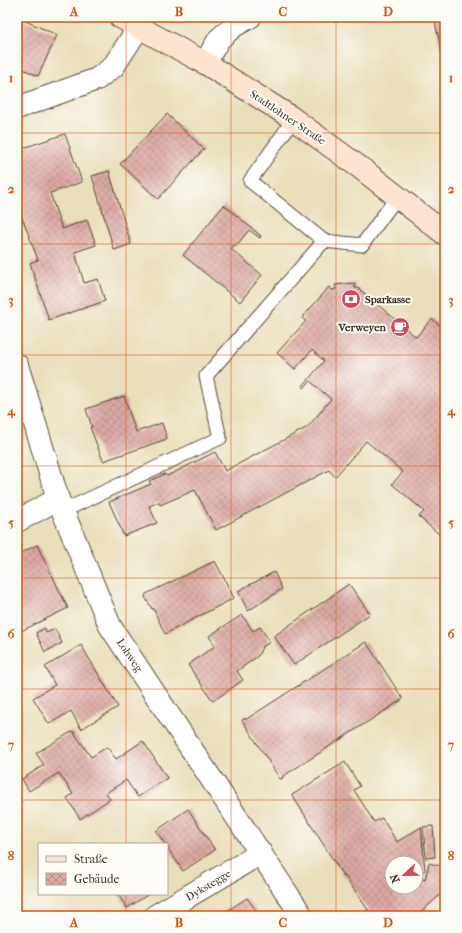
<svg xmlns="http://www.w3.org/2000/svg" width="462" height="933" viewBox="0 0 462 933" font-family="'IM FELL French Canon',serif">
  <defs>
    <pattern id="building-cross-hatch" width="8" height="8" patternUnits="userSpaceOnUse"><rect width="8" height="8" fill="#dba8a3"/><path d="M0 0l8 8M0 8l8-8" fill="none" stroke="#b38984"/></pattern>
  </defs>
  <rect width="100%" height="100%" fill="#fdfcf7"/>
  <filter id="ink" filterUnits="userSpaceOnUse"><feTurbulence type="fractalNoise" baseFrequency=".025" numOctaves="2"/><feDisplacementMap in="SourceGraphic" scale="8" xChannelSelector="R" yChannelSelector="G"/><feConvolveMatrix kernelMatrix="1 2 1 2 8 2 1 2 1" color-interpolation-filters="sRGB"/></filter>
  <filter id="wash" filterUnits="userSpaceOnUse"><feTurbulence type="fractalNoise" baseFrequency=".012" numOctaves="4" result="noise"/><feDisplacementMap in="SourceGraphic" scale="16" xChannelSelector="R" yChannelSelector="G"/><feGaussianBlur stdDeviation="0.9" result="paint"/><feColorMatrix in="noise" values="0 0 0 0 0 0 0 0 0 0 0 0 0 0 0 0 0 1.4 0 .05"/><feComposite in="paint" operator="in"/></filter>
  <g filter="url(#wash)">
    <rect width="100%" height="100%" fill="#e9deba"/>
    <g id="blocks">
      <g fill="url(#building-cross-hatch)">
        <path d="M17 17 57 35 38 76 17 66Z"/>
        <path d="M434 17H445V58L443 59Z"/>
        <path d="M167 114 204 149 158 199 120 164Z"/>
        <path d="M65 134 82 182 50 193 62 229 87 220 96 245 75 252 84 283 98 279 105 301 49 320 30 263 38 260 17 204V150Z"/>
        <path d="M109 171 131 244 114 250 92 176Z"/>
        <path d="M224 205 261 236 260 238 249 230 236 246 234 245 231 249 262 275 240 302 183 255Z"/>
        <path d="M355 283V288H358L416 337 432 319 445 330V539L419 517 424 511 392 484 403 472 366 441 335 477 329 470 216 530 195 490 160 505 159 502 149 506 157 523 124 536 109 502 151 484 149 481 165 474 167 476 215 452 225 471 308 427 331 399 310 381 304 388 302 387 324 361 312 350 295 369 277 353 306 321 302 318 329 287 332 290 336 289 335 285Z"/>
        <path d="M124 396 136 432 162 423 167 439 103 461 90 427H92L86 409Z"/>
        <path d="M37 545 68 608 17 633V555Z"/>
        <path d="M215 561 234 598 165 634 153 608 152 609 145 597 146 594Z"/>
        <path d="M274 572 282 589 248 611 238 591Z"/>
        <path d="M349 584 370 614 294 665 274 636Z"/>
        <path d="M242 615 253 631 260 627 270 642 262 647 258 656 237 671 243 680 213 701 188 665 215 646 209 636Z"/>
        <path d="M45 628 46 633 55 629 62 643 45 652 36 633Z"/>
        <path d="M366 642 403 699 282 777 283 778 280 779 242 720 245 718V720Z"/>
        <path d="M81 645 118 707 81 729 71 711 49 724 33 698 55 685 45 667Z"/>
        <path d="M73 731 91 757 107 747 116 759 143 741 167 778 138 797 126 780 106 793 110 799 80 819 67 798 73 794 59 773 29 791 22 779 44 765 36 753Z"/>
        <path d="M345 762 360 786 354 790 374 822 382 818 397 842 421 827 425 870 416 876V863H392V887H416V877L425 880 429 863 445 867V890L417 916H370L366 911 368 910 345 876 344 877 292 795Z"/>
        <path d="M188 809 215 850 183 871 167 847V844H165L156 831Z"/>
        <path d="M433 826 435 857 426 858 423 827Z"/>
        <path d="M118 894H149L127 908Z"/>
        <path d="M247 898 260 916H219Z"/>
      </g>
    </g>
  </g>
  <g filter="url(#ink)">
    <use href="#blocks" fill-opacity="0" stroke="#554535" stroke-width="1"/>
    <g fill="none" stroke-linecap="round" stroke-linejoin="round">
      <defs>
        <g id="lane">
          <path d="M293 120 250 181 324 241"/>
          <path d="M63 511 220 438 206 376 324 241 362 245 397 197"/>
        </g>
        <g id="street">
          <path d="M205 63 219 39 234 26 250 17"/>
          <path d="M17 108 97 79 113 67 139 27"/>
          <path d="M17 365 58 499 110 626 302 916"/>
          <path d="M17 521 58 499"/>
          <path d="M155 916 261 853"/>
        </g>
        <path id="secondary" d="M120 17 205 63 289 116 362 169 445 234"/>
      </defs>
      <use href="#lane" stroke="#554535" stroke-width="15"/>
      <use href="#street" stroke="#554535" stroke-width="24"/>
      <use href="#secondary" stroke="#554535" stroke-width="24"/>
      <use href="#lane" stroke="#fff" stroke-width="13"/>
      <use href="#street" stroke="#fff" stroke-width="22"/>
      <use href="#secondary" stroke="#fde4d1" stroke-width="22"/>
    </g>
  </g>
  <path fill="none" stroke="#d7540e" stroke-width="1" stroke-opacity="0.55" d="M126 17V844M231 17V916M336 17V916M17 133H445M17 244H445M17 355H445M17 466H445M17 578H445M17 689H445M17 800H445M126 894V916"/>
  <defs>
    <symbol id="bank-disc" viewBox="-11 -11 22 22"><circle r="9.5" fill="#d1495b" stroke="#fdfcf7"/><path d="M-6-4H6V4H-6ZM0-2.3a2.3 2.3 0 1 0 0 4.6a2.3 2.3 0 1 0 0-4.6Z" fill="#fff"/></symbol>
    <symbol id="cafe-disc" viewBox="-11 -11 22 22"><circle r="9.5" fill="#d1495b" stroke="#fdfcf7"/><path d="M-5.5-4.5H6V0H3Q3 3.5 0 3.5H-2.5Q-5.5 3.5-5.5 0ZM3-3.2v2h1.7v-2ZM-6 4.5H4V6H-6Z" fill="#fff"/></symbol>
  </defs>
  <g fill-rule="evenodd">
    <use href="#bank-disc" x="340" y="288" width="22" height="22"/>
    <use href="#cafe-disc" x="389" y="316" width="22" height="22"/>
  </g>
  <g text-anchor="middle" stroke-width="4" stroke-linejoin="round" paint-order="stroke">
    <g font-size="11" fill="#3b2a1e" stroke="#fdfcf7">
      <text transform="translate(288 117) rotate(34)" y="4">Stadtlohner Straße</text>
      <text transform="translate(130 655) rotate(56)" y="4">Lohweg</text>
      <text transform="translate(208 885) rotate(-31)" y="4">Dykstegge</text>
    </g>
    <g font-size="11" font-weight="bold" fill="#3b2a1e" stroke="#fdfcf7" text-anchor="start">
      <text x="365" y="303">Sparkasse</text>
      <text x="386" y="331" text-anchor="end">Verweyen</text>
    </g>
  </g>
  <rect width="462" height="933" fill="none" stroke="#fdfcf7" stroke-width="44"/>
  <rect x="38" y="843" width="130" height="52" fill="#fdfcf7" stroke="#afa8a0"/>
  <rect x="46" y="856" width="20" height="6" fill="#fde4d1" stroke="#afa8a0"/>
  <text x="74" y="863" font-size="12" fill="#3b2a1e">Straße</text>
  <rect x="46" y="873" width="20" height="12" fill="url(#building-cross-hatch)" stroke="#afa8a0"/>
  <text x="74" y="883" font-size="12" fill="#3b2a1e">Gebäude</text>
  <g transform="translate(404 875) rotate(248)"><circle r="19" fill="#fdfcf7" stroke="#afa8a0"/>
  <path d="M0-3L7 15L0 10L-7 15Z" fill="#d1495b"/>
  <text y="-6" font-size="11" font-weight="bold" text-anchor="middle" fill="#3b2a1e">N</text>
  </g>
  <rect x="22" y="22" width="418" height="889" fill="none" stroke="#d7540e" stroke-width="1.5"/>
  <g font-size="13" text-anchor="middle" font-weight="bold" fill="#d7540e">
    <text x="74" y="16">A</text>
    <text x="179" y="16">B</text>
    <text x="283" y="16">C</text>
    <text x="388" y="16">D</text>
    <text x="11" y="82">1</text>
    <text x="451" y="82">1</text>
    <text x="11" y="193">2</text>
    <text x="451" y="193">2</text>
    <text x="11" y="304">3</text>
    <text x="451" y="304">3</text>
    <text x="11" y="415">4</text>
    <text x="451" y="415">4</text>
    <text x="11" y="527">5</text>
    <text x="451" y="527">5</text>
    <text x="11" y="638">6</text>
    <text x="451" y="638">6</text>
    <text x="11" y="749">7</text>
    <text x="451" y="749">7</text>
    <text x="11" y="860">8</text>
    <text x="451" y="860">8</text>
    <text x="74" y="927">A</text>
    <text x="179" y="927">B</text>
    <text x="283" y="927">C</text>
    <text x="388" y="927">D</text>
  </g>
</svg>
